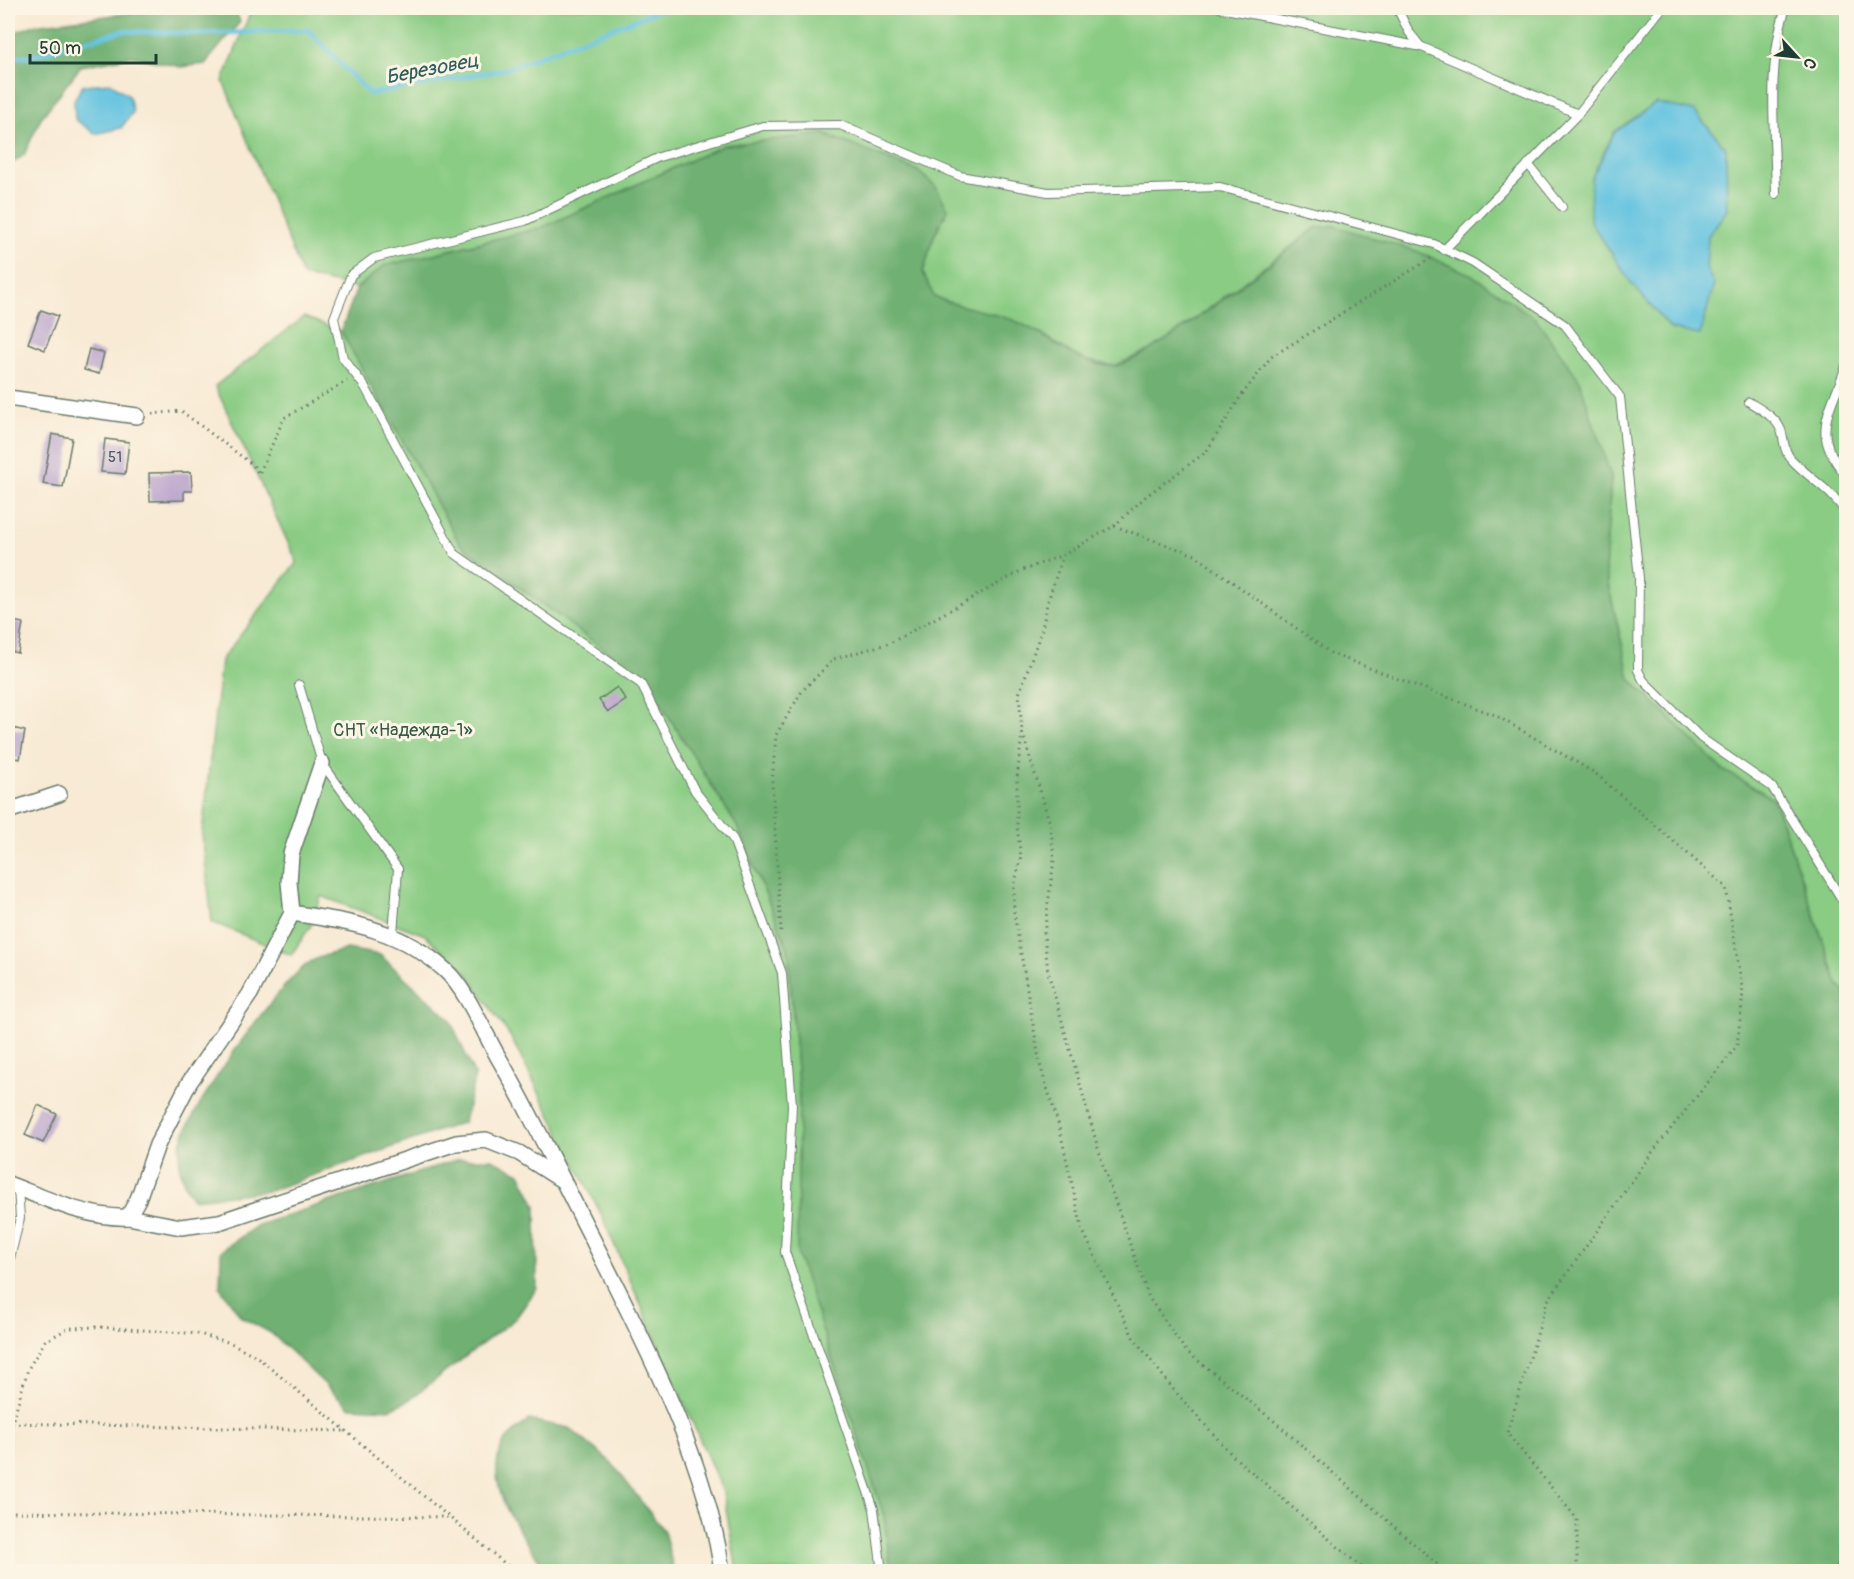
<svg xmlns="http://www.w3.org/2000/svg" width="1854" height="1579" viewBox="0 0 1854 1579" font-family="Pangolin,sans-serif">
  <rect width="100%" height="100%" fill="#fcf5e5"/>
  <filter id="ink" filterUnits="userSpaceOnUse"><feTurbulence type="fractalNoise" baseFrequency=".0167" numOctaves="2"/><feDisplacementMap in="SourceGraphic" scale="12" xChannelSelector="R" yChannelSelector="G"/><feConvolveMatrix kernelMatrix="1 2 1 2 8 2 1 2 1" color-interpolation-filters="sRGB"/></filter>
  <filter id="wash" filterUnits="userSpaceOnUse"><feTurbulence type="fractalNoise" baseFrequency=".008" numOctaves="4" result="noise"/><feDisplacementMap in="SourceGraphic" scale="24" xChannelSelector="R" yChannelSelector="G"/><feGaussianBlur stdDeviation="1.35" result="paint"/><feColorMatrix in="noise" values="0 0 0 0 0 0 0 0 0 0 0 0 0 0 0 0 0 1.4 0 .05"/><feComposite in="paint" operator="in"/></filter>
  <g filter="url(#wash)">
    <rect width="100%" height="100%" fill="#f8ead4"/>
    <g fill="#8acc84" stroke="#54845c" stroke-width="1.5" fill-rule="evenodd">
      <path d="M252 8H1846V993L1838 984 1774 799 1723 770 1630 679 1605 571 1611 476 1472 275 1416 251 1334 226 1316 228 1157 347 1114 366 1080 359 1043 335 934 297 923 273 934 236 948 209 724 145 541 228 384 266 357 288 303 276 223 81ZM1656 103 1727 210 1708 236 1699 334 1671 329 1591 179 1614 132Z"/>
      <path d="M304 317 341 331 460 544 646 680 737 826 788 948 799 1097 884 1516 891 1571H737L723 1492 599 1210 510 1036 466 972 425 935 321 896 312 924 291 955 212 922 202 834 221 660 297 562 215 386Z"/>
    </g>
    <g fill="#6fb072" stroke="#477653" stroke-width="1.5">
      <path d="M171 8H235L240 22 205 64 181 67 133 56 81 66 41 118 24 155 8 166V35L34 25Z"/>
      <path d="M824 134 918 171 936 187 948 209 934 236 923 272 934 297C960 307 987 311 1013 320 1047 333 1075 365 1112 366 1143 367 1284 252 1316 228L1334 226 1416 251 1472 275 1535 318 1579 379 1611 476 1605 571 1630 679 1723 770 1774 799 1838 984 1846 993V1571H891L884 1516 797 1253 799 1097 788 948 737 826 646 680 460 544 341 331 357 288 384 266 541 228 724 145Z"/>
      <path d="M347 949 380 955 450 1019 475 1076 464 1122 269 1191 193 1199C181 1182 178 1169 180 1148 184 1115 283 976 312 961 322 955 336 953 347 949Z"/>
      <path d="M459 1159H492L520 1173 536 1205 537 1288 516 1318 410 1399 391 1409 349 1407 271 1333 241 1317 220 1287 221 1251 258 1225Z"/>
      <path d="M529 1420 569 1428 611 1462 664 1531 674 1571H547C524 1538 482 1489 502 1446 506 1436 521 1427 529 1420Z"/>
    </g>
    <g fill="#62c2e0" stroke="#40808a" stroke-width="1.5">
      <path d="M111 83 129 96 133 112 121 128 95 134 75 119 74 100 83 85Z"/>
      <path d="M1656 103 1694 111 1726 148 1727 210 1708 236 1706 268 1714 284 1700 335 1671 329 1632 284 1590 221 1591 179 1615 132Z"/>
    </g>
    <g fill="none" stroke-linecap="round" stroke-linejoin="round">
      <path stroke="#62c2e0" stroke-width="5" d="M8 57 32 56 122 31 199 34 308 30 370 94 506 69 665 8"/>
    </g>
    <g id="blocks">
      <g fill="#b8a2cc">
        <path d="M41 310 58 316 45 350 28 343Z"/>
        <path d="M89 349 104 353 99 374 84 370Z"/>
        <path d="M52 434 72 438 63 487 43 484Z"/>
        <path d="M105 439 129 442 125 474 101 472Z"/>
        <path d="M191 472 192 491H184V500L150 501 149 473Z"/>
        <path d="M8 620 23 623 18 653 8 651Z"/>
        <path d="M617 687 626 700 608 712 599 700Z"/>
        <path d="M8 727 25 731 20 759 8 757Z"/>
        <path d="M38 1105 57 1114 43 1143 25 1135Z"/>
      </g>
    </g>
  </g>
  <g filter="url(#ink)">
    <use href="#blocks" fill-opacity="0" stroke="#6b7a6c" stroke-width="1.5"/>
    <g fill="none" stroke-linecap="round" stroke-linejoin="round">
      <defs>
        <g id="lane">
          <path d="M1220 8 1422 47 1578 114"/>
          <path d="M1397 8 1409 32 1421 47"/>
          <path d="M1528 164 1562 207"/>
          <path d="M1776 194C1775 134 1766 65 1786 8"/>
          <path d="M1444 250 1578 114 1662 8"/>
          <path d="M1846 366C1830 413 1809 433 1846 475"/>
          <path d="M1749 402C1760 409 1776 417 1781 430 1785 441 1783 451 1792 460 1810 479 1833 491 1846 513"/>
          <path d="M299 685 322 763 398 869 393 934"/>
          <path d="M8 1266 20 1218 18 1188"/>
          <path d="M882 1572 874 1509 785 1252 792 1105 782 973 733 839 695 791 641 684 454 553 365 387 343 358 334 318 351 275 374 258 525 221 659 157 763 126 840 125 960 176 1048 192 1220 187 1434 244 1473 263 1565 325 1620 397 1639 578 1638 670 1643 680 1701 738 1772 787 1846 906"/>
        </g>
        <g id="street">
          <path d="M8 398 137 416"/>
          <path d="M8 811 59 794"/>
          <path d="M292 913C350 922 400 929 445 970 466 989 483 1030 497 1055 532 1115 561 1178 593 1240 643 1340 707 1460 722 1572"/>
          <path d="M8 1184C45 1198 88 1219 128 1217L138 1199 157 1145 189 1083 250 994 292 913 289 882 291 854 322 763"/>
          <path d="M128 1217 181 1227 219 1222 456 1143 486 1140 519 1153 560 1179"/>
        </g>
      </defs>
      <use href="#lane" stroke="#6b7a6c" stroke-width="10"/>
      <use href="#street" stroke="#6b7a6c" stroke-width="18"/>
      <g stroke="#6b7a6c" stroke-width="3" stroke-dasharray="1.5 4.5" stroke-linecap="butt">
        <path d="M152 414 181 411 253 465 259 474 284 418 347 381"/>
        <path d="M1114 526 1145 497 1206 452 1241 396 1271 357 1433 257"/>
        <path d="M1022 733 1017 780V827L1021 858 1014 886V913L1040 1065 1059 1126 1082 1229 1133 1337 1173 1389 1232 1455 1367 1572"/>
        <path d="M781 932 772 782 776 735 802 691 834 659 890 643 1023 570 1063 555"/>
        <path d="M12 1423 344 1431"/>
        <path d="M8 1436 28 1369 45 1341 69 1328 98 1327 199 1334 231 1343 256 1356 515 1572"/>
        <path d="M8 1512 448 1517"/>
        <path d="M1446 1572 1274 1421 1186 1351 1149 1298 1104 1169 1048 972 1044 934 1054 860 1051 827 1022 731 1019 694 1042 629 1047 604 1063 555 1114 526 1195 555 1332 654 1495 715 1595 773 1726 887 1743 993 1737 1046 1654 1150 1547 1302 1507 1433 1577 1519V1572"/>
        <path d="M1834 1572 1846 1552"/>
      </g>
      <use href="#lane" stroke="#fff" stroke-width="8"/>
      <use href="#street" stroke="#fff" stroke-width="15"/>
    </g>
  </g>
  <g text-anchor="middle" stroke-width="6" stroke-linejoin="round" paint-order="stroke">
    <g font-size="15" fill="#45565a">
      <text x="115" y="462">51</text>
    </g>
    <g font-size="18" fill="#345a44" stroke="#fcf5e5">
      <text x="403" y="736">СНТ «Надежда-1»</text>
    </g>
    <g font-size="20" font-style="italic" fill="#305e5f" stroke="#fcf5e5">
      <text transform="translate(432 68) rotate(-11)" y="7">Березовец</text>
    </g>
  </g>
  <rect width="1854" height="1579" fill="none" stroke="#fcf5e5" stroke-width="30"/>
  <g transform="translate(1797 57) rotate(117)" stroke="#fcf5e5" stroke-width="4.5" paint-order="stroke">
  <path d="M0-4.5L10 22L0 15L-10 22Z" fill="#1f3d34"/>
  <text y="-9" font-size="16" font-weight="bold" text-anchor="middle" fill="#1f3d34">С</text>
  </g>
  <path d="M30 54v9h126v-9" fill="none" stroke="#1f3d34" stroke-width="3"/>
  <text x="39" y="54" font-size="18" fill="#1f3d34" stroke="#fcf5e5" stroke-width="4.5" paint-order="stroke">50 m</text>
</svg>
